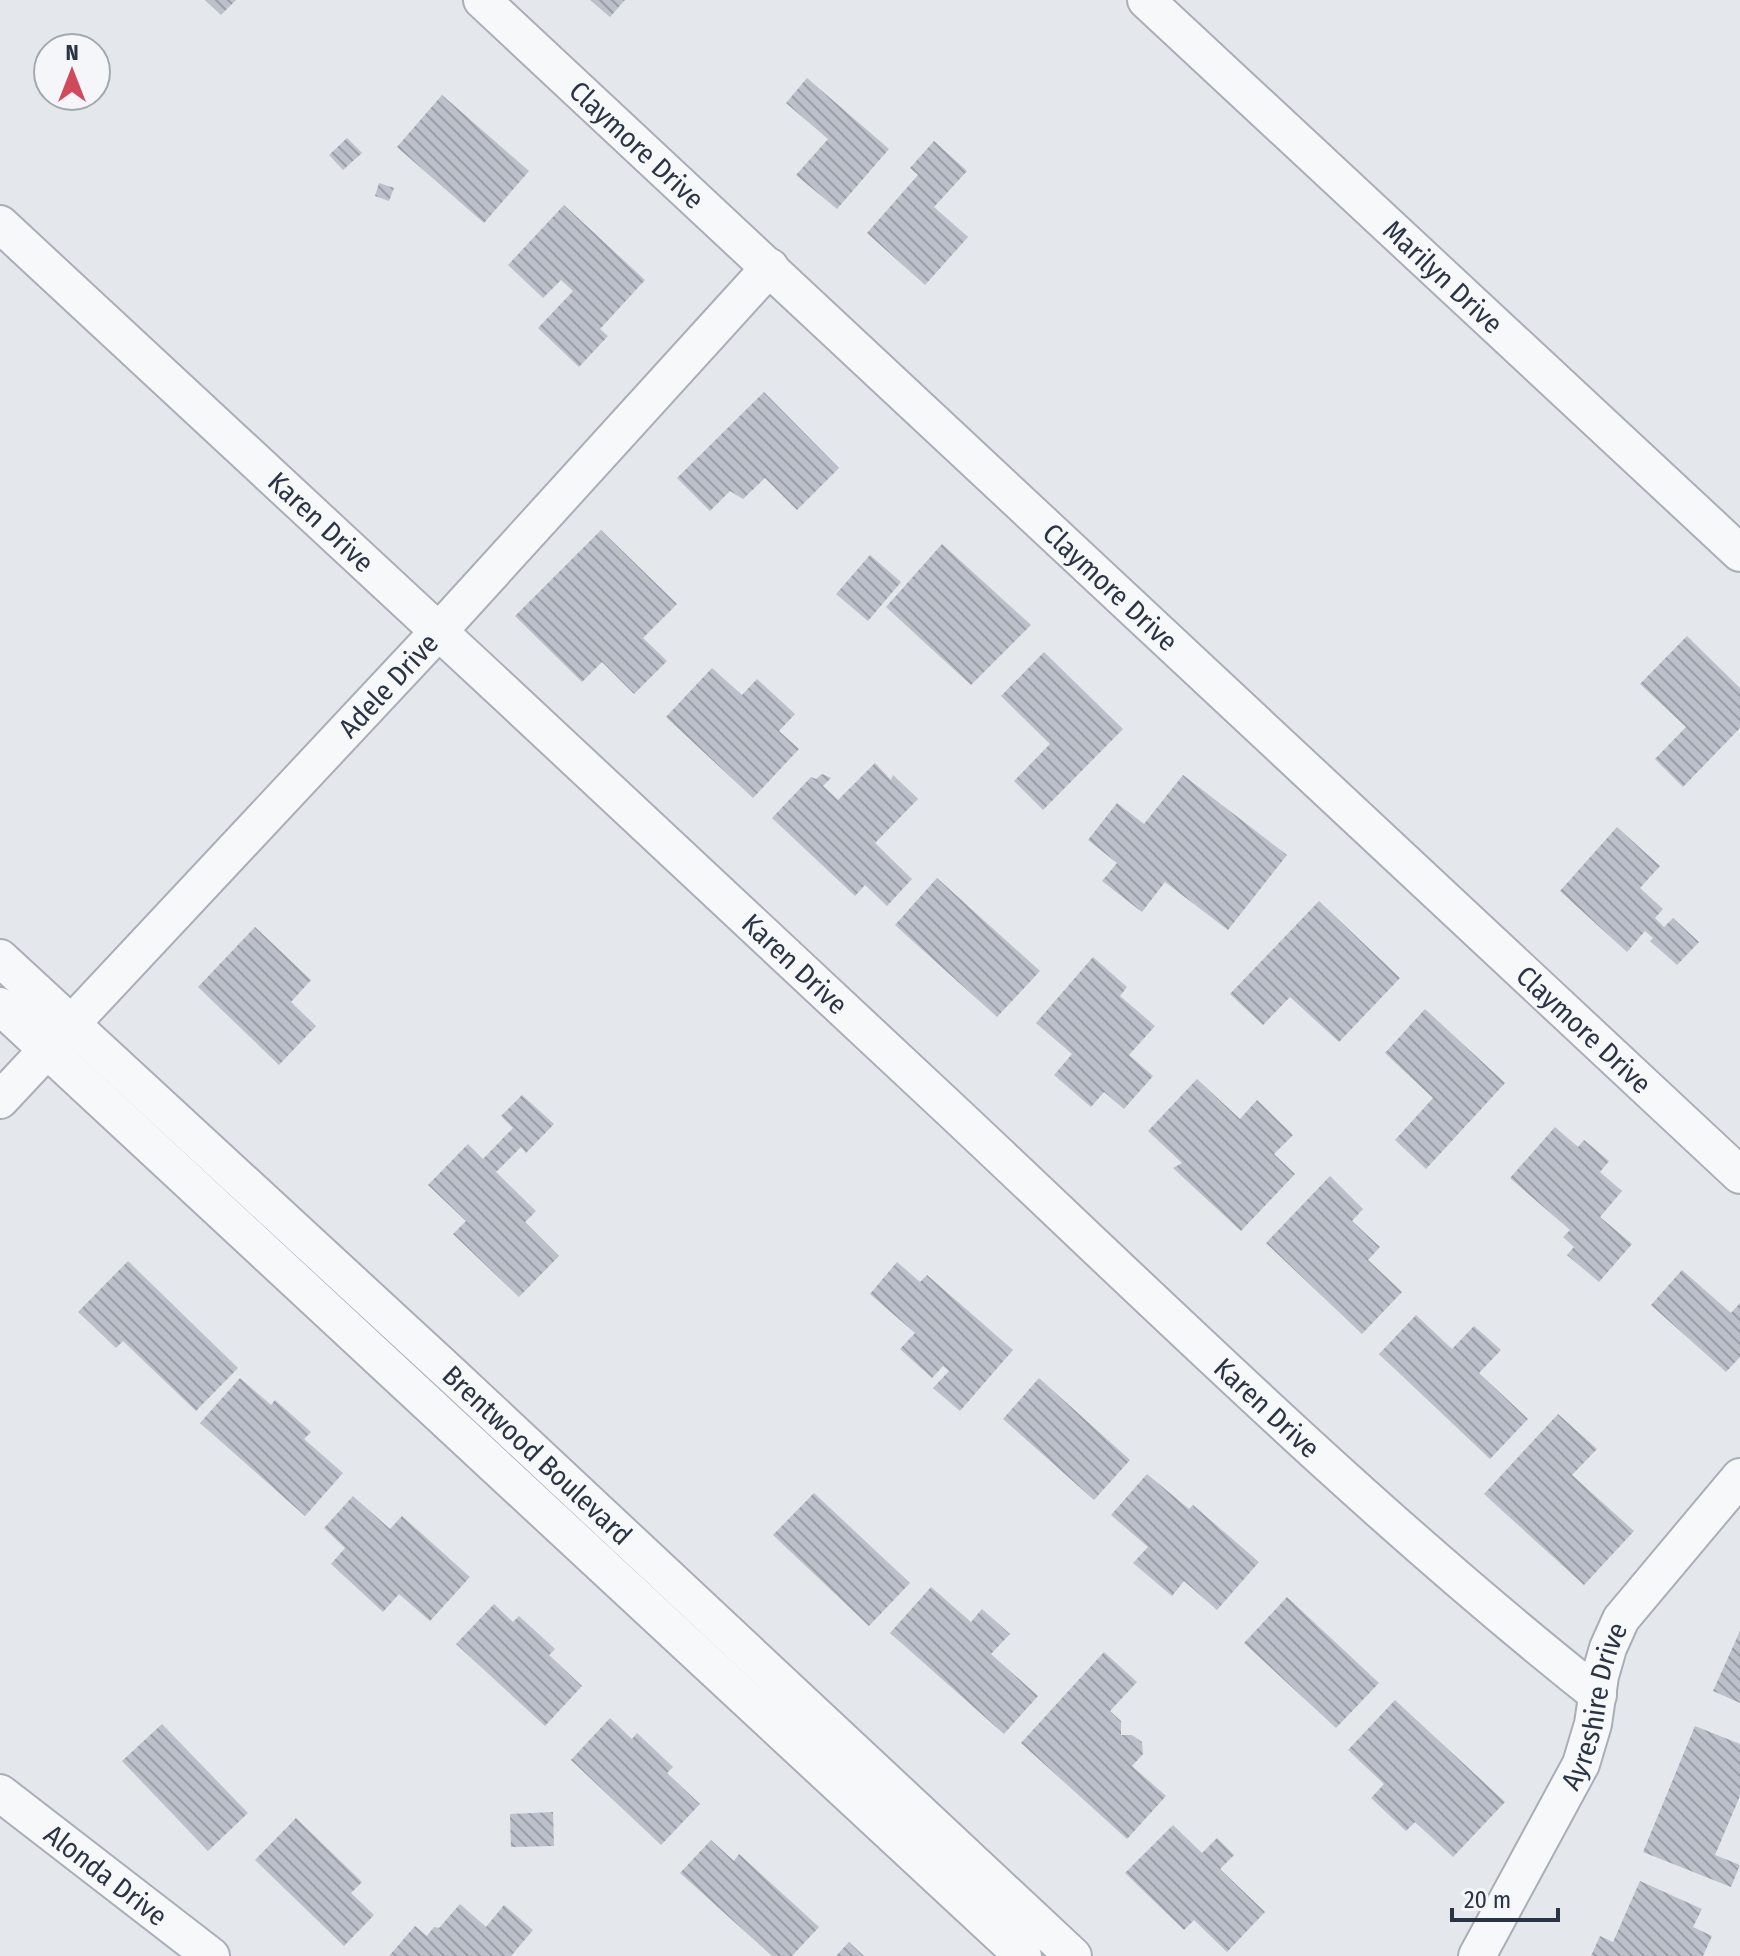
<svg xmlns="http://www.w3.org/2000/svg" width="1740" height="1956" viewBox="0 0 1740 1956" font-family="'Fira Sans Condensed',sans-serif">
  <defs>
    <pattern id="building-back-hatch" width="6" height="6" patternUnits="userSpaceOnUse" patternTransform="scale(2)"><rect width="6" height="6" fill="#bbc0ca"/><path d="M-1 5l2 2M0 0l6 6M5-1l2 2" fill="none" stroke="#989da6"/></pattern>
  </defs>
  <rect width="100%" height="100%" fill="#e4e7ec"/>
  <g fill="url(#building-back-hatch)">
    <path d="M205 0H236L221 15Z"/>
    <path d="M590 0H625L610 17Z"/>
    <path d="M807 78 889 149 837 209 796 175 828 139 786 103Z"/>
    <path d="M442 95 529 171 484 223 397 147Z"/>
    <path d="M347 138 362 153 343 170 329 155Z"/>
    <path d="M934 141 967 171 934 207 968 237 925 285 867 233 918 175 910 168Z"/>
    <path d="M379 183 394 188 389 201 375 196Z"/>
    <path d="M564 205 645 280 600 329 608 336 579 367 538 328 573 291 561 280 543 298 508 265Z"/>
    <path d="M764 392 839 468 797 510 765 478 743 499 730 491 710 511 677 478Z"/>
    <path d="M601 530 677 604 643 638 667 661 634 694 602 662 582 682 515 616Z"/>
    <path d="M942 544 1031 625 971 685 886 607Z"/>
    <path d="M870 555 901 582 868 621 836 594Z"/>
    <path d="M1687 636 1740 688V728L1683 787 1655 759 1686 727 1640 684Z"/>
    <path d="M1044 652 1123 729 1043 810 1014 781 1050 744 1001 696Z"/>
    <path d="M712 668 742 695 757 679 795 714 779 731 799 749 753 798 666 717Z"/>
    <path d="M875 763 891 780 893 775 918 799 875 843 912 879 887 906 865 885 855 896 772 818 811 777 816 779 822 774 831 778 823 786 838 800Z"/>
    <path d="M1183 775 1287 855 1228 930 1165 882 1142 912 1102 881 1117 863 1088 840 1117 803 1144 824Z"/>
    <path d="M1617 827 1660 866 1640 888 1663 909 1655 918 1664 927 1673 918 1699 942 1677 965 1650 941 1653 938 1645 931 1627 952 1560 891Z"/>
    <path d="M937 878 1040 971 997 1017 895 925Z"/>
    <path d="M1319 901 1400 978 1339 1042 1290 997 1263 1025 1230 994Z"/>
    <path d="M255 927 311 980 291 1002 316 1026 279 1065 198 987Z"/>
    <path d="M1093 957 1127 987 1120 996 1155 1026 1129 1055 1153 1076 1124 1109 1104 1092 1091 1107 1054 1075 1072 1054 1036 1023Z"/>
    <path d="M1425 1009 1505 1083 1426 1169 1395 1140 1433 1098 1385 1053Z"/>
    <path d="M1197 1079 1240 1119 1257 1100 1293 1135 1274 1154 1295 1174 1241 1231 1173 1168 1182 1163 1148 1131Z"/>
    <path d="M522 1095 554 1124 526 1153 521 1147 496 1172 536 1211 525 1222 559 1256 519 1297 453 1234 466 1221 428 1185 468 1144 483 1159 513 1128 501 1116Z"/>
    <path d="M1555 1127 1578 1147 1584 1140 1609 1161 1600 1172 1622 1191 1600 1217 1632 1244 1599 1282 1567 1255 1574 1247 1563 1237 1570 1230 1510 1178Z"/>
    <path d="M1330 1176 1363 1209 1352 1221 1380 1247 1368 1260 1402 1292 1362 1334 1266 1243Z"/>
    <path d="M128 1261 238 1368 196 1411 123 1341 116 1348 78 1312Z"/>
    <path d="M897 1262 920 1282 927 1275 1013 1350 960 1411 933 1388 949 1371 943 1366 932 1378 900 1349 915 1333 870 1294Z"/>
    <path d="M1682 1270 1731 1313 1740 1303V1357L1726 1372 1651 1305Z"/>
    <path d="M1416 1315 1452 1349 1474 1326 1501 1350 1479 1373 1528 1419 1490 1459 1379 1354Z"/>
    <path d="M240 1378 271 1405 275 1400 311 1432 304 1439 343 1473 305 1516 200 1423Z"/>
    <path d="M1039 1378 1130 1460 1094 1500 1003 1419Z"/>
    <path d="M1558 1414 1597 1449 1572 1475 1634 1531 1584 1585 1484 1494Z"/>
    <path d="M1147 1474 1189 1509 1193 1505 1259 1562 1217 1610 1184 1581 1172 1596 1133 1563 1148 1547 1111 1515Z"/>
    <path d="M814 1493 910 1583 869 1626 773 1535Z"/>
    <path d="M353 1496 390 1529 402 1516 470 1577 430 1621 399 1594 383 1612 331 1564 345 1548 324 1528Z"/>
    <path d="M931 1587 971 1622 982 1609 1010 1634 991 1654 1038 1696 1004 1734 890 1633Z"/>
    <path d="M1287 1597 1379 1683 1336 1728 1244 1643Z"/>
    <path d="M494 1604 513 1622 519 1616 555 1649 549 1655 582 1686 545 1726 456 1644Z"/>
    <path d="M1740 1631V1703L1713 1691Z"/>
    <path d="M1104 1652 1137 1682 1110 1711 1121 1721V1735H1132L1142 1742 1143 1754 1132 1766 1166 1796 1127 1839 1021 1743Z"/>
    <path d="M1395 1700 1505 1802 1453 1857 1415 1822 1406 1831 1371 1798 1384 1784 1348 1750Z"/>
    <path d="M610 1718 632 1739 637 1733 673 1767 667 1773 700 1804 661 1845 571 1760Z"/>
    <path d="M162 1724 248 1813 208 1851 122 1761Z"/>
    <path d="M1695 1726 1740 1744V1796L1715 1855 1740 1865 1731 1887 1643 1852Z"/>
    <path d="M553 1812 554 1846 511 1847 510 1814Z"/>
    <path d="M296 1818 362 1882 351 1893 374 1915 344 1946 255 1860Z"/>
    <path d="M1173 1825 1202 1853 1217 1838 1234 1855 1220 1869 1265 1912 1227 1952 1194 1920 1184 1930 1125 1873Z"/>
    <path d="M711 1840 734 1861 739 1854 819 1927 792 1956H772L680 1873Z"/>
    <path d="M1640 1881 1702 1909 1693 1927 1712 1936 1703 1956H1591L1600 1936 1613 1942Z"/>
    <path d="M460 1904 486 1927 504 1905 533 1930 511 1956H389L415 1926 427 1936 434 1927 439 1928Z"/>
    <path d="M849 1942 864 1956H836Z"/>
  </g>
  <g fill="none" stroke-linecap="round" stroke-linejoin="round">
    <defs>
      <g id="minor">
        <path id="s1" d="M482 0 1740 1175"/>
        <path id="s2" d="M1146 0 1740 553"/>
        <path id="s3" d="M0 224C318 518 634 813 950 1109 1162 1308 1370 1514 1598 1695"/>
        <path id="s4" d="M0 958 452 1375 1073 1956"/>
        <path d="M0 1006 1023 1956"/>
        <path id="s5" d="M0 1100 439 631 770 267"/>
        <path id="s6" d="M0 1793 211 1956"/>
        <path id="s7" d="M1477 1956 1581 1764 1593 1724 1600 1676 1608 1648 1621 1619 1740 1477"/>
      </g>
    </defs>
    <use href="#minor" stroke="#a9aeb7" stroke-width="40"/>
    <use href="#minor" stroke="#f7f8fa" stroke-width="36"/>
  </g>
  <g text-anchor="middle" stroke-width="8" stroke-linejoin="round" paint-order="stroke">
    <g font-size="28" fill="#2b3445" stroke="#f4f6f9">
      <text dy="10" stroke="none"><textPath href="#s1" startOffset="212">Claymore Drive</textPath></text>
      <text dy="10" stroke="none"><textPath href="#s2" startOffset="406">Marilyn Drive</textPath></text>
      <text dy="10" stroke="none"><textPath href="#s3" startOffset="438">Karen Drive</textPath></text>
      <text dy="10" stroke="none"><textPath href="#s1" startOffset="860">Claymore Drive</textPath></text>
      <text dy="10" stroke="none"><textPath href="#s5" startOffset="568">Adele Drive</textPath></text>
      <text dy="10" stroke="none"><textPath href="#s3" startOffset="1086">Karen Drive</textPath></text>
      <text dy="10" stroke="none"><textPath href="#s1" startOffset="1508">Claymore Drive</textPath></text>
      <text dy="10" stroke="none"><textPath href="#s3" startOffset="1734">Karen Drive</textPath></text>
      <text dy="10" stroke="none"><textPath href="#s4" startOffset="732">Brentwood Boulevard</textPath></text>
      <text dy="10" stroke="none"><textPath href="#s7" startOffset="278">Ayreshire Drive</textPath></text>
      <text dy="10" stroke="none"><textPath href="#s6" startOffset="134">Alonda Drive</textPath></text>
    </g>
  </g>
  <g transform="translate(72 72)"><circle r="38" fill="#f4f6f9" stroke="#a4a8b1" stroke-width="2"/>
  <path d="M0-6L14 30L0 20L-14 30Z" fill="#d1495b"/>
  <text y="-12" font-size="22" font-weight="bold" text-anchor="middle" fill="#2b3445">N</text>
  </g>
  <path d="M1452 1908v12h106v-12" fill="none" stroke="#2b3445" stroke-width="4"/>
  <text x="1464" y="1908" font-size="24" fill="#2b3445" stroke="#f4f6f9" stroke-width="6" paint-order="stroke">20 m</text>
</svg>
